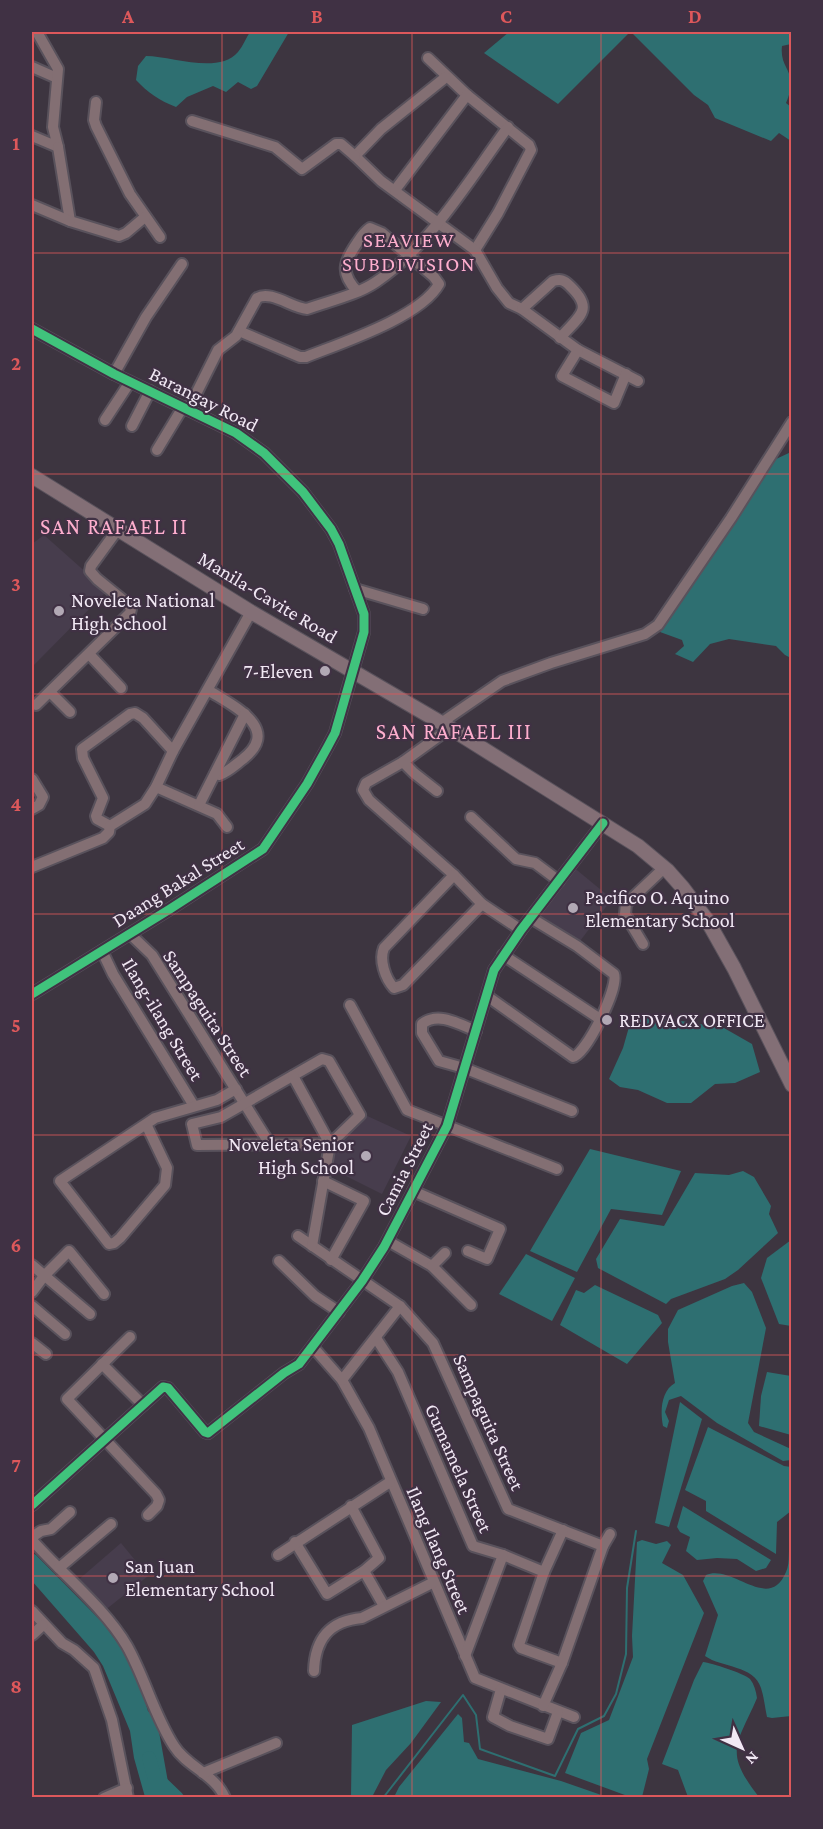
<svg xmlns="http://www.w3.org/2000/svg" width="823" height="1829" viewBox="0 0 823 1829" font-family="'Crimson Pro',serif">
  <rect width="100%" height="100%" fill="#3d3540"/>
  <g fill="#473d4d">
    <path d="M44 535 107 591 32 667V544Z"/>
    <path d="M572 866 612 899 577 945 535 917Z"/>
    <path d="M363 1114 411 1136 382 1194 328 1167 333 1146Z"/>
    <path d="M121 1543 148 1576 104 1611 77 1581Z"/>
  </g>
  <g fill="#2e6f71">
    <path d="M250 32H289L257 86 251 89 238 82 226 92 213 86 187 97 176 107C160 101 147 92 136 80L138 66 146 56C172 56 218 75 238 52 243 46 246 38 250 32Z"/>
    <path d="M509 32H630L558 104 484 53Z"/>
    <path d="M631 32H791V44L782 46C779 71 800 70 786 103L791 107V141L779 133 771 141 715 118 708 105 694 95Z"/>
    <path d="M791 452V658L785 655 776 646 729 639 710 644 693 662 675 654 684 646 682 640 660 632 776 459Z"/>
    <path d="M633 1013 724 1028 752 1044 760 1072 735 1083 715 1084 691 1103H667L638 1090 620 1087 609 1079 623 1048Z"/>
    <path d="M590 1149 681 1171 662 1215 611 1209 577 1272 530 1251Z"/>
    <path d="M743 1171 754 1177 771 1206 769 1214 778 1233 738 1270 725 1279 671 1299 666 1304 598 1268 596 1259 620 1219 664 1226 695 1173 729 1175Z"/>
    <path d="M791 1240V1326L779 1324 761 1278 767 1258Z"/>
    <path d="M526 1254 575 1278 552 1321 499 1294Z"/>
    <path d="M744 1283 752 1292 766 1328 748 1423 754 1432 791 1449V1460L783 1461 717 1423 681 1396 669 1400 665 1412 669 1421 667 1428 663 1426C660 1411 661 1391 675 1383L668 1342V1329L678 1310 732 1286Z"/>
    <path d="M595 1285 658 1315 662 1323 627 1364 560 1325 576 1290 584 1293Z"/>
    <path d="M767 1372 791 1376V1435L759 1426 761 1396Z"/>
    <path d="M680 1402 702 1419 669 1527 655 1523Z"/>
    <path d="M708 1427 784 1466 791 1467V1511L777 1522 776 1554 706 1511V1501L685 1490Z"/>
    <path d="M683 1506 771 1560 766 1568 756 1571 737 1559 717 1558 697 1560 686 1551 690 1537 680 1532 677 1527Z"/>
    <path d="M791 1539V1716L772 1718 767 1717C765 1708 764 1697 761 1688 754 1665 722 1668 705 1656L718 1615 703 1581 706 1575C733 1564 769 1613 786 1572 791 1561 787 1550 791 1539Z"/>
    <path d="M642 1540 656 1544 667 1541 671 1545 662 1563 683 1575 704 1613 647 1759 649 1769 642 1797 633 1798 565 1773 581 1733 609 1720 633 1657 632 1636 637 1542Z"/>
    <path d="M32 1553 36 1555 103 1623 135 1667 148 1711 154 1716 158 1726 168 1782 183 1797H145L134 1758 130 1731 103 1666 94 1652 32 1581Z"/>
    <path d="M703 1662C712 1663 743 1673 750 1679 754 1684 756 1691 757 1698 737 1745 723 1751 759 1797H688L678 1770 662 1764 694 1680Z"/>
    <path d="M426 1701 441 1702 411 1743 386 1770 372 1797H351L352 1725Z"/>
    <path d="M458 1714 462 1718 464 1742 469 1743 478 1759 561 1781 607 1797H394L399 1787Z"/>
  </g>
  <g fill="none" stroke-linecap="round" stroke-linejoin="round">
    <path stroke="#2e6f71" stroke-width="2" d="M383 1798 463 1695 476 1715 480 1749 555 1776 578 1729 604 1716 616 1694 626 1654 627 1588 636 1531"/>
    <path stroke="#2e6f71" stroke-width="14" d="M149 1758 154 1776 177 1798"/>
    <defs>
      <g id="minor">
        <path d="M428 58 467 95 529 145 531 150 498 213 475 250"/>
        <path d="M32 67 57 78"/>
        <path d="M446 77 381 129 355 156 381 181 475 250 497 288 509 303 522 309 578 350 638 381"/>
        <path d="M96 102 94 120 96 126 130 194 160 237"/>
        <path d="M192 121 275 147 302 169 336 144H341L355 156"/>
        <path d="M32 136 58 147 53 127 58 69 37 32"/>
        <path d="M58 147 70 221 119 236 126 233 145 217"/>
        <path d="M395 190 467 95"/>
        <path d="M32 205 70 221"/>
        <path d="M522 309 553 281C561 279 564 280 570 286 595 310 579 316 560 338"/>
        <path d="M32 329 114 374 236 433 264 453 303 492 331 529 339 544 364 614V632L335 733 327 748 307 784 263 849 170 909 32 994"/>
        <path d="M239 331 300 357H306C341 343 421 317 439 284L434 277 382 233 370 228C364 232 361 237 357 243 344 262 340 273 357 291"/>
        <path d="M578 350 562 376 614 403 626 374"/>
        <path d="M114 374 146 317 182 264"/>
        <path d="M188 410 218 350 236 336 257 298C271 290 292 308 307 309 329 301 357 295 376 282 431 245 469 180 508 127"/>
        <path d="M105 420 130 382"/>
        <path d="M132 426 150 391"/>
        <path d="M157 450 183 407"/>
        <path d="M355 589 423 609"/>
        <path d="M89 654 121 688"/>
        <path d="M208 690C233 706 282 728 243 759 235 765 228 772 219 775L215 774"/>
        <path d="M50 692 70 712"/>
        <path d="M36 705 130 613 131 609 129 605 97 579 90 571 91 566 118 529"/>
        <path d="M441 723 502 681 551 663 645 634 658 625 731 518 792 422"/>
        <path d="M439 736 403 762 366 783 363 790 369 800 454 875 482 904 521 930"/>
        <path d="M403 762 414 773 437 791"/>
        <path d="M32 779 43 797 39 805 32 809"/>
        <path d="M156 787 217 814 227 827"/>
        <path d="M199 805 245 714"/>
        <path d="M471 817 516 859 535 863 559 881"/>
        <path d="M110 826 97 819 96 816 103 798 83 758 82 749 130 714 135 713 143 718 173 751"/>
        <path d="M32 867 103 838 109 832 110 826 145 804 156 787 173 751 251 612"/>
        <path d="M454 875 384 948C379 960 385 978 394 988L403 985 482 904"/>
        <path d="M130 934 152 955 271 1146"/>
        <path d="M643 944 625 914 626 904 664 868"/>
        <path d="M102 951 113 974 194 1106"/>
        <path d="M503 955 600 1019"/>
        <path d="M487 996 573 1057C586 1054 619 988 614 974L577 946 531 918"/>
        <path d="M350 1005 407 1110 557 1169"/>
        <path d="M476 1031C459 1024 438 1011 422 1024V1033L439 1061 464 1068 572 1111"/>
        <path d="M322 1059 329 1061 360 1115 330 1144 197 1145 192 1124 221 1117Z"/>
        <path d="M293 1076 330 1144"/>
        <path d="M146 1124 167 1168 165 1185 120 1238 114 1243 109 1244 60 1181 146 1124 155 1118 217 1100 236 1089"/>
        <path d="M323 1181 364 1201 331 1260"/>
        <path d="M413 1191 500 1229 487 1259 468 1251"/>
        <path d="M298 1236 400 1306 433 1343 508 1509 603 1546"/>
        <path d="M388 1241 432 1266 471 1305"/>
        <path d="M312 1246 330 1144"/>
        <path d="M279 1261 315 1296 339 1312"/>
        <path d="M32 1265 90 1314"/>
        <path d="M432 1266 445 1253"/>
        <path d="M32 1292 44 1276 69 1251 104 1294"/>
        <path d="M32 1306 65 1334"/>
        <path d="M130 1337 67 1399 156 1494 159 1500 157 1506 148 1515"/>
        <path d="M376 1338 398 1372 473 1546 503 1555 544 1572"/>
        <path d="M32 1343 46 1354"/>
        <path d="M313 1347 342 1380 369 1428 475 1678 574 1717"/>
        <path d="M102 1364 143 1405"/>
        <path d="M342 1380 400 1306"/>
        <path d="M32 1505 163 1387 168 1388 205 1432 208 1433 284 1373 299 1364 362 1281 384 1247 447 1126 494 970 521 930 603 823"/>
        <path d="M32 1537 41 1531 51 1529 70 1512"/>
        <path d="M32 1540C61 1573 105 1608 127 1646 145 1678 154 1715 174 1746 187 1767 215 1774 225 1798"/>
        <path d="M295 1542 327 1594 364 1571 379 1558 351 1506"/>
        <path d="M278 1555 390 1482"/>
        <path d="M59 1568 111 1524"/>
        <path d="M364 1571 384 1606"/>
        <path d="M32 1611 62 1643 74 1650 94 1668 112 1720 128 1798"/>
        <path d="M32 1635 43 1625"/>
        <path d="M465 1656 503 1555"/>
        <path d="M562 1663 521 1648 519 1645 544 1572 563 1530"/>
        <path d="M314 1671C315 1639 329 1621 362 1618L434 1582"/>
        <path d="M501 1689 493 1717 510 1726 548 1739 558 1712"/>
        <path d="M543 1706 562 1663 603 1546 610 1534"/>
        <path d="M203 1773 276 1743"/>
        <path d="M104 1798 127 1788"/>
      </g>
      <path id="major" d="M32 476 251 612 450 728 638 846 668 871 683 888 707 920 734 968 792 1085"/>
    </defs>
    <use href="#minor" stroke="#59525c" stroke-width="14"/>
    <use href="#major" stroke="#59525c" stroke-width="16"/>
    <use href="#minor" stroke="#836f73" stroke-width="10"/>
    <use href="#major" stroke="#836f76" stroke-width="14"/>
    <defs>
      <g id="cycleway">
        <path d="M32 329 114 374 236 433 264 453 303 492 331 529 339 544 364 614V632L335 733 327 748 307 784 263 849 170 909 32 994"/>
        <path d="M32 1505 163 1387 168 1388 205 1432 208 1433 284 1373 299 1364 362 1281 384 1247 447 1126 494 970 521 930 603 823"/>
      </g>
    </defs>
    <use href="#cycleway" stroke="#403144" stroke-width="13"/>
    <use href="#cycleway" stroke="#40c37c" stroke-width="9"/>
  </g>
  <path fill="none" stroke="#dd585b" stroke-width="1.5" stroke-opacity="0.55" d="M222 32V1798M412 32V1798M601 32V1798M32 253H792M32 474H792M32 694H792M32 914H792M32 1135H792M32 1355H792M32 1576H792"/>
  <g fill="#b2a9b5" stroke="#403144" stroke-width="2">
    <circle cx="59" cy="611" r="6"/>
    <circle cx="325" cy="671" r="6"/>
    <circle cx="573" cy="908" r="6"/>
    <circle cx="607" cy="1020" r="6"/>
    <circle cx="366" cy="1156" r="6"/>
    <circle cx="113" cy="1578" r="6"/>
  </g>
  <g text-anchor="middle" stroke-width="4.5" stroke-linejoin="round" paint-order="stroke">
    <g font-size="20" fill="#f1e8f4" stroke="#403144">
      <text transform="translate(204 399) rotate(27)" y="7">Barangay Road</text>
      <text transform="translate(268 597) rotate(31)" y="7">Manila-Cavite Road</text>
      <text transform="translate(178 882) rotate(-32)" y="7">Daang Bakal Street</text>
      <text transform="translate(208 1013) rotate(57)" y="7">Sampaguita Street</text>
      <text transform="translate(163 1019) rotate(59)" y="7">Ilang-ilang Street</text>
      <text transform="translate(404 1169) rotate(-63)" y="7">Camia Street</text>
      <text transform="translate(489 1422) rotate(66)" y="7">Sampaguita Street</text>
      <text transform="translate(459 1468) rotate(66)" y="7">Gumamela Street</text>
      <text transform="translate(439 1550) rotate(67)" y="7">Ilang Ilang Street</text>
    </g>
    <g font-size="20" fill="#f1e8f4" stroke="#403144" text-anchor="start">
      <text x="71" y="607">Noveleta National<tspan x="71" dy="23">High School</tspan></text>
      <text x="313" y="678" text-anchor="end">7-Eleven</text>
      <text x="585" y="904">Pacifico O. Aquino<tspan x="585" dy="23">Elementary School</tspan></text>
      <text x="619" y="1027">REDVACX OFFICE</text>
      <text x="354" y="1151" text-anchor="end">Noveleta Senior<tspan x="354" dy="23">High School</tspan></text>
      <text x="125" y="1573">San Juan<tspan x="125" dy="23">Elementary School</tspan></text>
    </g>
    <g font-size="21" letter-spacing="1.5" fill="#fdaecd" stroke="#403144">
      <text x="409" y="247">SEAVIEW<tspan x="409" dy="24">SUBDIVISION</tspan></text>
    </g>
    <g font-size="22" letter-spacing="1.5" fill="#fdaecd" stroke="#403144">
      <text x="114" y="534">SAN RAFAEL II</text>
      <text x="454" y="739">SAN RAFAEL III</text>
    </g>
  </g>
  <rect width="823" height="1829" fill="none" stroke="#403144" stroke-width="66"/>
  <g transform="translate(742 1748) rotate(135)" stroke="#403144" stroke-width="4.5" paint-order="stroke">
  <path d="M0-4.5L10 22L0 15L-10 22Z" fill="#f1e8f4"/>
  <text y="-9" font-size="16" font-weight="bold" text-anchor="middle" fill="#f1e8f4">N</text>
  </g>
  <rect x="33" y="33" width="757" height="1763" fill="none" stroke="#dd585b" stroke-width="2"/>
  <g font-size="20" text-anchor="middle" font-weight="bold" fill="#dd585b">
    <text x="128" y="23">A</text>
    <text x="317" y="23">B</text>
    <text x="506" y="23">C</text>
    <text x="695" y="23">D</text>
    <text x="16" y="150">1</text>
    <text x="16" y="370">2</text>
    <text x="16" y="591">3</text>
    <text x="16" y="811">4</text>
    <text x="16" y="1032">5</text>
    <text x="16" y="1252">6</text>
    <text x="16" y="1472">7</text>
    <text x="16" y="1693">8</text>
  </g>
</svg>
